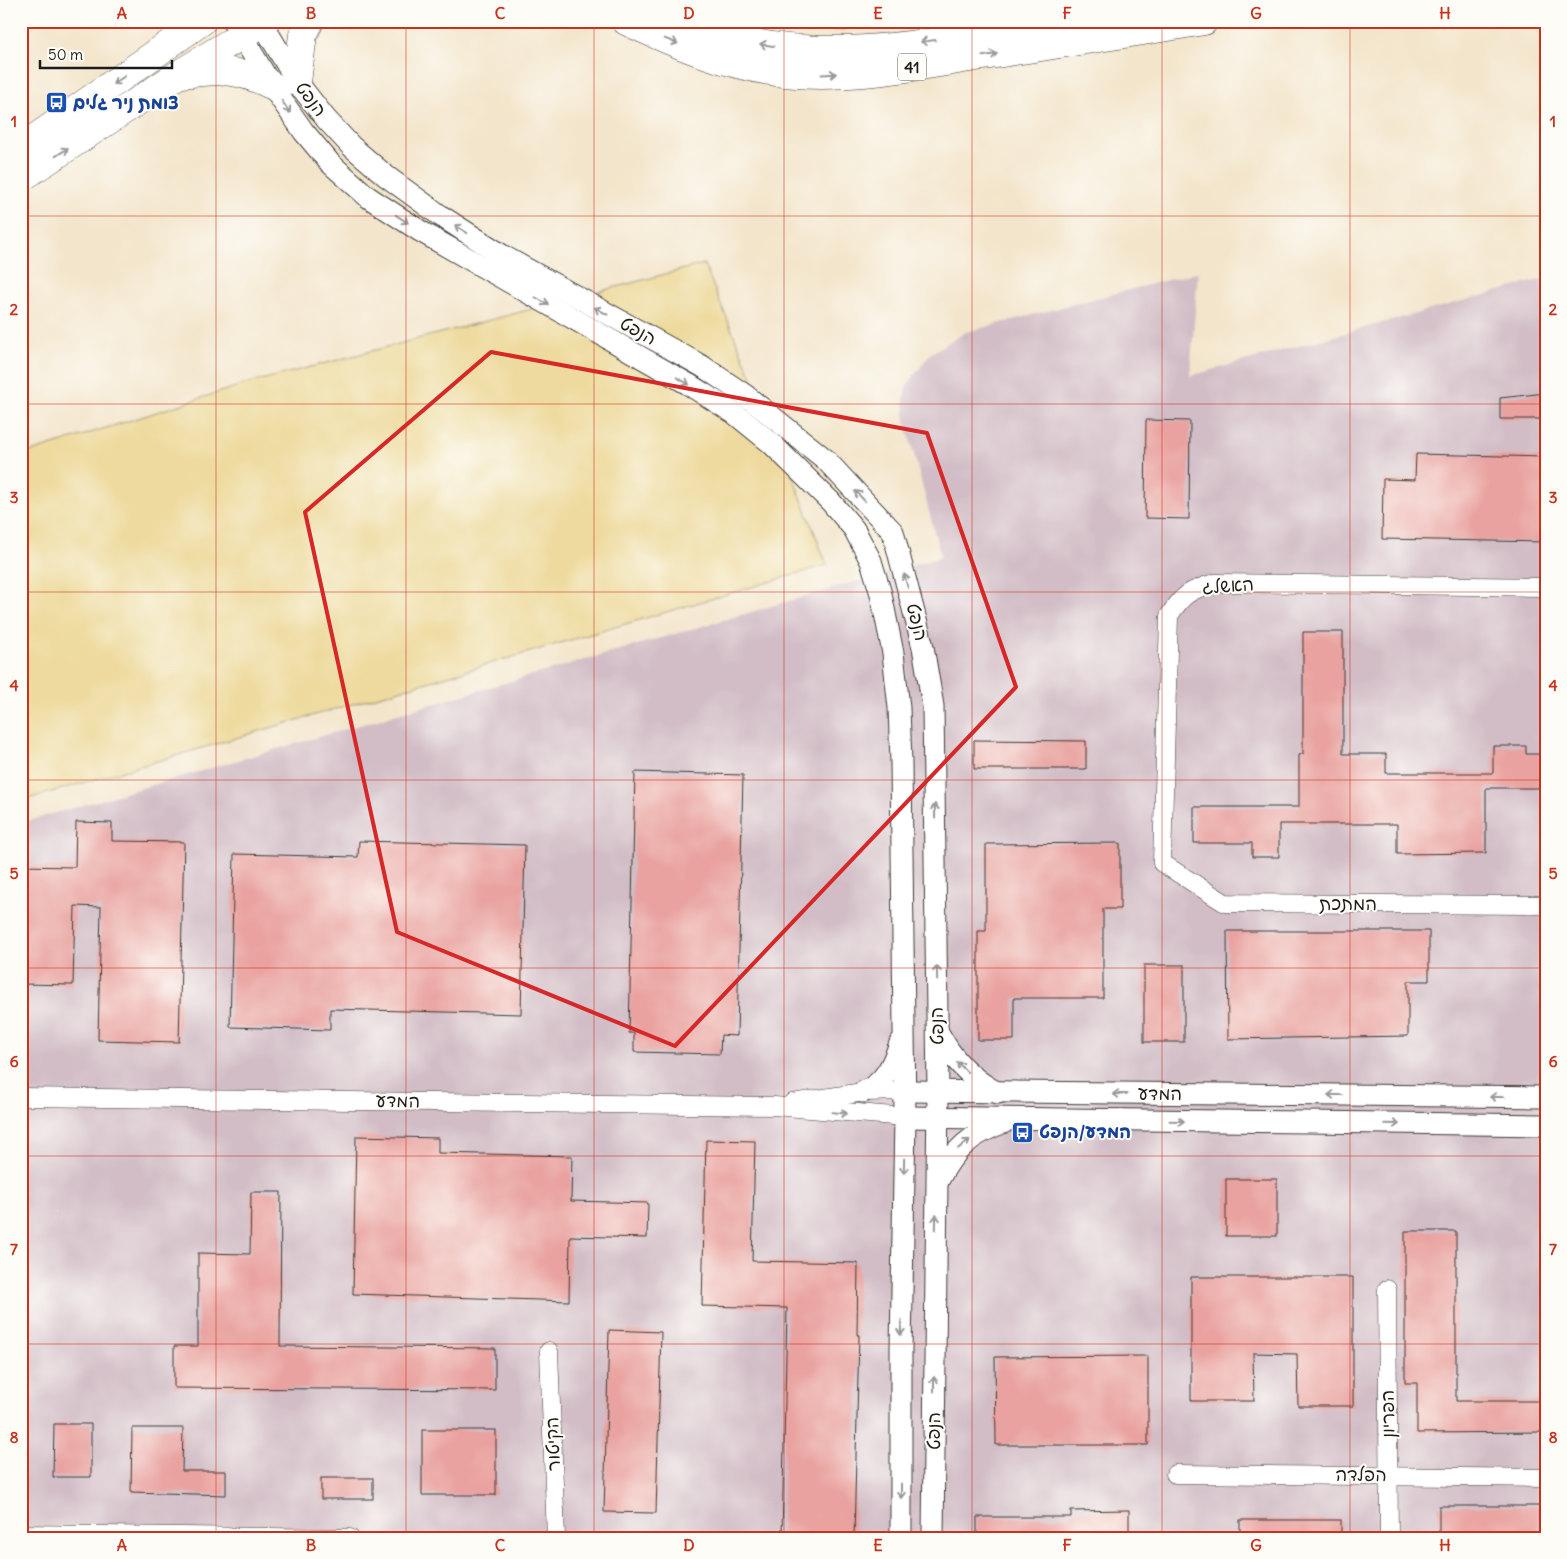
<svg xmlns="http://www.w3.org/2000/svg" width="1567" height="1559" viewBox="0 0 1567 1559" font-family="Delius,'Playpen Sans Hebrew',sans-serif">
  <rect width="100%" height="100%" fill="#fdfcf7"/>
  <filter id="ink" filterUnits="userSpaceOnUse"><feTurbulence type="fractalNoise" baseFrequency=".02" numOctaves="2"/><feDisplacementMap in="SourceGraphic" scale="10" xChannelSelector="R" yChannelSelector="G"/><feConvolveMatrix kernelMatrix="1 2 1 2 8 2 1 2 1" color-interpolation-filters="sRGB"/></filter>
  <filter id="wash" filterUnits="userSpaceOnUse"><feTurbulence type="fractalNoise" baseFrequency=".0096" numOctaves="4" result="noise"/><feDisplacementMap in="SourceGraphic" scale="20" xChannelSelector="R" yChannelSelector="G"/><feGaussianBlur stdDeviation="1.12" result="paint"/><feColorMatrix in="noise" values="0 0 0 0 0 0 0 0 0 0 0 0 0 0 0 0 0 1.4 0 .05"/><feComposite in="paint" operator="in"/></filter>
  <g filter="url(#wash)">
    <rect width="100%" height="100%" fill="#f3e5cb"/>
    <path fill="#d2bdc6" d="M1198 272 1190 376 1546 278V1538H21V823L941 557 905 420 904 401 906 387 930 354 966 332Z"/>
    <path fill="#9ecd7b" stroke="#5d744c" d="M784 21H870L841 30 797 29Z"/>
    <path fill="#eeda9e" stroke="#857b5d" d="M704 264 785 456 827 565 21 801V455L242 385Z"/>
    <g id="blocks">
      <g fill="#e9a29f">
        <path d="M1546 393V419H1500V398Z"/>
        <path d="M1146 420 1190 421 1189 519 1145 518Z"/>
        <path d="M1416 454 1546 457V542L1382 539 1383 479 1415 480Z"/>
        <path d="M1303 632H1343V754H1386V773H1493V746H1526V754H1546V788H1486V853L1397 854V824H1279V857H1252V843H1194V807H1299V755L1303 754Z"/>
        <path d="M974 740 1086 741V769H974Z"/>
        <path d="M635 772 743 775 737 1036 721 1035 720 1054 634 1052V1033H629Z"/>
        <path d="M76 822 112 823V841L184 842 179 1042 98 1040 101 907 75 906 73 985 21 984V866L75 867Z"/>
        <path d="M359 841 525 845 521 1014 330 1009V1030L230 1027 234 854 358 857Z"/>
        <path d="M1120 843V909H1103V998H1014V1040H978V931H986V844Z"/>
        <path d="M1227 931H1429V981H1408V1036L1228 1039Z"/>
        <rect x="1144" y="965" width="40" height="77"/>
        <path d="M356 1136 438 1138V1153L572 1156 571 1201 648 1203 647 1238 570 1236 569 1301 353 1294Z"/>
        <path d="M706 1140 755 1141 752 1261 858 1263 857 1335H859L854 1538H782L787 1308 702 1306Z"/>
        <rect x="1226" y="1179" width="51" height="57"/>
        <path d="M251 1192H281L280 1346 495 1348V1390L174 1388V1346H198V1253L250 1254Z"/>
        <path d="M1405 1231H1456V1401H1546V1432L1417 1433V1383H1405Z"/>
        <path d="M1191 1277H1353V1406H1298L1297 1354 1253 1353 1254 1401H1191Z"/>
        <path d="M609 1330 661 1332 656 1513 604 1512Z"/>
        <path d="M1148 1356V1445H996L995 1357Z"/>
        <path d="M54 1424H91V1477H53Z"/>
        <path d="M132 1428H183L182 1471H226V1495L131 1492Z"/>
        <rect x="422" y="1430" width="74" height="65"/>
        <rect x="321" y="1478" width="52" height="21"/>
        <rect x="1439" y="1506" width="100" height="32"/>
        <path d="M1129 1510V1538H977V1517H1071V1511Z"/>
        <rect x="1240" y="1520" width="101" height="18"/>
      </g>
    </g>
  </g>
  <g filter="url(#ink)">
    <use href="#blocks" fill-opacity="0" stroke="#3c3a36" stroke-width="1"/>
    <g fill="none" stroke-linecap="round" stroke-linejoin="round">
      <defs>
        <g id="minor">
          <path d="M1546 587 1215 583C1190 590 1183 594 1169 616L1162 863 1225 903 1546 905"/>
          <path d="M21 1097 774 1106 905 1117"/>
          <path d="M792 1103 863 1092 905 1091"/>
          <path d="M1387 1289 1389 1538"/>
          <path d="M549 1351 556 1538"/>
          <path d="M1175 1474 1546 1478"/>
          <path d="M21 1534 350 1538"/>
        </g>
        <g id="tertiary">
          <path d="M233 21 271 85 304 132 330 163 368 197 420 231 688 384 734 413 771 443 831 502 854 529 871 561 881 594 893 653 899 708 901 762 905 1117 901 1350V1538"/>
          <path d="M261 21 297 82 326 119 351 146 386 176 441 216 505 257 702 366 745 395 825 459 893 532 923 647 933 706 938 1092 933 1538"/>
          <path d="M938 1032C952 1059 970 1078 998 1093"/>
          <path d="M905 1091 1546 1097"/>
          <path d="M863 1092C885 1083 893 1064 900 1043"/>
          <path d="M905 1117 1546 1125"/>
          <path d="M938 1181C954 1149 971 1134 1005 1122"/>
        </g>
        <g id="trunk">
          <path d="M626 21C675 44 729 67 784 73 848 80 913 67 976 57 1052 45 1128 34 1204 21"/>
          <path d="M690 21C799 77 948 38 1063 21"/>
          <path d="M183 74C219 69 239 69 271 85"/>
          <path d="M297 82 303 35 310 21"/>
          <path d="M21 148 202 21"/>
          <path d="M21 178 179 74 265 21"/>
        </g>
      </defs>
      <use href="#minor" stroke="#3c3a36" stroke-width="19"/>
      <use href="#tertiary" stroke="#3c3a36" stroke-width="23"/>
      <use href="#trunk" stroke="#3c3a36" stroke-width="29"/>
      <use href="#minor" stroke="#fff" stroke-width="18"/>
      <use href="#tertiary" stroke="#fff" stroke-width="21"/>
      <use href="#trunk" stroke="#fff" stroke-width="28"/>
    </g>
    <defs><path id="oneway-shaft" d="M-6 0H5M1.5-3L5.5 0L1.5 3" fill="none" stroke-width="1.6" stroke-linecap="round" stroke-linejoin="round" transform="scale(1.25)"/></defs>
    <g stroke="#999">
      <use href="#oneway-shaft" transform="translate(671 41) rotate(21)"/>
      <use href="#oneway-shaft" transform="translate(928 41) rotate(172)"/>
      <use href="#oneway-shaft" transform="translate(767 45) rotate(-170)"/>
      <use href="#oneway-shaft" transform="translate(990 55) rotate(-9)"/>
      <use href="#oneway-shaft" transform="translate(829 74) rotate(-3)"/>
      <use href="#oneway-shaft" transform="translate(119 80) rotate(145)"/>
      <use href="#oneway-shaft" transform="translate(286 107) rotate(56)"/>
      <use href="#oneway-shaft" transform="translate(62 152) rotate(-33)"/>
      <use href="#oneway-shaft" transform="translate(402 219) rotate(33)"/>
      <use href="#oneway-shaft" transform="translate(461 229) rotate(-147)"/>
      <use href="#oneway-shaft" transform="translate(542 301) rotate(30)"/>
      <use href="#oneway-shaft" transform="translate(601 311) rotate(-151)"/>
      <use href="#oneway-shaft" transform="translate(683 381) rotate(30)"/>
      <use href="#oneway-shaft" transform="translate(860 496) rotate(-133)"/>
      <use href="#oneway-shaft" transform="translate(906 581) rotate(-105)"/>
      <use href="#oneway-shaft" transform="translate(935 811) rotate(-91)"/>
      <use href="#oneway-shaft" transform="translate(937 973) rotate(-91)"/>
      <use href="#oneway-shaft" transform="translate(962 1067) rotate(-135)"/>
      <use href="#oneway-shaft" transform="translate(1120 1094) rotate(-180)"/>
      <use href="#oneway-shaft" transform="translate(1335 1095) rotate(-180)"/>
      <use href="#oneway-shaft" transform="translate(1497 1097) rotate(-180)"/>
      <use href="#oneway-shaft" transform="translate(840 1113) rotate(5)"/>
      <use href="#oneway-shaft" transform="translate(1177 1121) rotate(1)"/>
      <use href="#oneway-shaft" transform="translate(1392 1124) rotate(1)"/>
      <use href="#oneway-shaft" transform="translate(964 1144) rotate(-38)"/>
      <use href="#oneway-shaft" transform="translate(904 1166) rotate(91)"/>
      <use href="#oneway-shaft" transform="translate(936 1222) rotate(-89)"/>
      <use href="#oneway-shaft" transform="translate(901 1328) rotate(91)"/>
      <use href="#oneway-shaft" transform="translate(934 1384) rotate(-90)"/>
      <use href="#oneway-shaft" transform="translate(901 1491) rotate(90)"/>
    </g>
  </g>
  <path fill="none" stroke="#d62828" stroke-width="4" stroke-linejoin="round" d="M491 352 927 433 1016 687 675 1046 397 932 305 512Z"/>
  <path fill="none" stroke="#c8321e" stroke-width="1" stroke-opacity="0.55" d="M216 21V1538M406 21V1538M594 21V1538M784 21V1538M972 21V1538M1162 21V1538M1350 21V1538M21 216H1546M21 404H1546M21 592H1546M21 780H1546M21 968H1546M21 1156H1546M21 1344H1546"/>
  <defs>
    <symbol id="bus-square" viewBox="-11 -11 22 22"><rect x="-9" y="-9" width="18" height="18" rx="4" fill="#1a4fb4" stroke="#fdfcf7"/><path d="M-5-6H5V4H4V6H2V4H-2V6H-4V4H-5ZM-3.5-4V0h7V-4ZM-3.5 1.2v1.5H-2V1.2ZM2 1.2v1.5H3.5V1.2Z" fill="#fff"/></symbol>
  </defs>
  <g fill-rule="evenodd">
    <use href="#bus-square" x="44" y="90" width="25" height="25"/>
    <use href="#bus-square" x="1010" y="1120" width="25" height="25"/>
  </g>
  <g text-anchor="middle" stroke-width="4" stroke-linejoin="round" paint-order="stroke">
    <rect fill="#fdfcf7" stroke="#605f5e" stroke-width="1" x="898" y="53.5" width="28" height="27" rx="4"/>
    <g font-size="16" font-weight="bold" fill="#1c1c1c">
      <text x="912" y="73">41</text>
    </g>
    <g font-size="18" fill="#1c1c1c" stroke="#fdfcf7">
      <text transform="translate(311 99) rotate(53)" y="6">הנפט</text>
      <text transform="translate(638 331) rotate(29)" y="6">הנפט</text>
      <text transform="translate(1228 586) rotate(-4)" y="6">האשלג</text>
      <text transform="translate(917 622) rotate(76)" y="6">הנפט</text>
      <text x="1348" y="910">המתכת</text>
      <text transform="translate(937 1026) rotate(-91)" y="6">הנפט</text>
      <text x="1160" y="1100">המדע</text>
      <text transform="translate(398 1101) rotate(1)" y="6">המדע</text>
      <text transform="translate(1388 1414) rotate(-91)" y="6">הפריון</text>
      <text transform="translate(934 1431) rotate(-90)" y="6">הנפט</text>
      <text transform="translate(553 1444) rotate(-92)" y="6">הקיטור</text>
      <text x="1361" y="1481">הפלדה</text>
    </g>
    <g font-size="18" font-weight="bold" fill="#164399" stroke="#fdfcf7" text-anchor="start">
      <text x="73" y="109">צומת ניר גלים</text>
      <text x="1039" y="1138">המדע/הנפט</text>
    </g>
  </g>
  <rect width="1567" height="1559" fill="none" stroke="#fdfcf7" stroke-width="55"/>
  <path d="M40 60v8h132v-8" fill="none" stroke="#1c1c1c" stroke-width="2.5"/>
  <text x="48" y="60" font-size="15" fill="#1c1c1c" stroke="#fdfcf7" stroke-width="4" paint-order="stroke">50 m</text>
  <rect x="28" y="28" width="1512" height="1504" fill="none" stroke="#c8321e" stroke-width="2"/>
  <g font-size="16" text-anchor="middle" font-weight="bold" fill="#c8321e">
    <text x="122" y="19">A</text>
    <text x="311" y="19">B</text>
    <text x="500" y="19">C</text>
    <text x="689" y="19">D</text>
    <text x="878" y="19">E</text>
    <text x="1067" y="19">F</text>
    <text x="1256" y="19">G</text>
    <text x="1445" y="19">H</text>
    <text x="14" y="127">1</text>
    <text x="1553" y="127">1</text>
    <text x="14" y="315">2</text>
    <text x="1553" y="315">2</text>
    <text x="14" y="503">3</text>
    <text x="1553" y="503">3</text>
    <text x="14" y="691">4</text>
    <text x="1553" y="691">4</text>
    <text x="14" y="879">5</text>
    <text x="1553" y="879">5</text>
    <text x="14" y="1067">6</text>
    <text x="1553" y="1067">6</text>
    <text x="14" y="1255">7</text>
    <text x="1553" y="1255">7</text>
    <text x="14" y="1443">8</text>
    <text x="1553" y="1443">8</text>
    <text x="122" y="1551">A</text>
    <text x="311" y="1551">B</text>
    <text x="500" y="1551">C</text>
    <text x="689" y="1551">D</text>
    <text x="878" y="1551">E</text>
    <text x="1067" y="1551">F</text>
    <text x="1256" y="1551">G</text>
    <text x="1445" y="1551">H</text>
  </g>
</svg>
